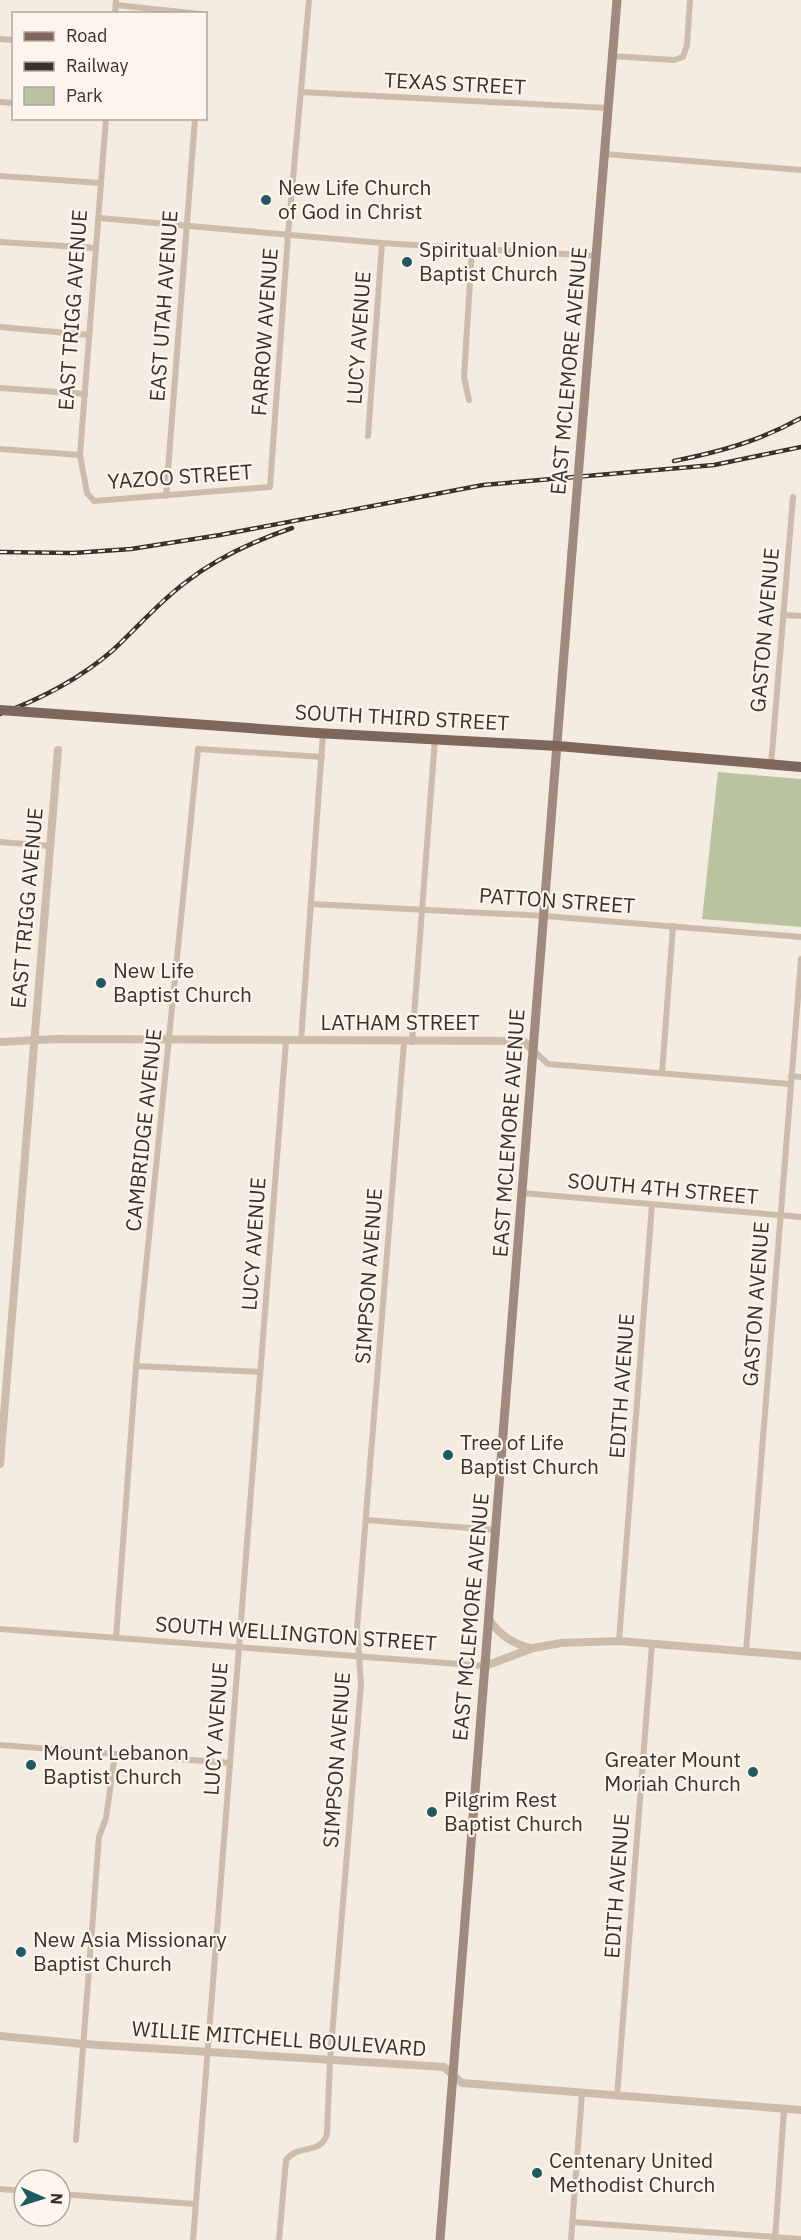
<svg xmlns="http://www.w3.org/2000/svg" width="801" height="2240" viewBox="0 0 801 2240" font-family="'IBM Plex Sans',sans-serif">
  <rect width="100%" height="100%" fill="#f4ebe1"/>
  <path fill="#b8c4a0" d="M718 772 801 779V927L702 919Z"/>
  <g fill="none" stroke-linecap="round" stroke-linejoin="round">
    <g stroke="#cdbbac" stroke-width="6">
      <path d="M116 5 200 14"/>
      <path d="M115 14 116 0"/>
      <path d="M0 39 14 40"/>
      <path d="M612 56 674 60 683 57 687 45 690 0"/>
      <path d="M301 92 608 108"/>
      <path d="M0 102 14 103"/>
      <path d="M106 118 80 455 87 493 94 501 270 487 288 235 309 0"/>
      <path d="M604 154 801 170"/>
      <path d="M0 176 101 183"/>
      <path d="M99 218 382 243 597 256"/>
      <path d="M0 242 96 248"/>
      <path d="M0 327 89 335"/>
      <path d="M0 388 85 394"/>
      <path d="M469 400 464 377 472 249"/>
      <path d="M368 436 382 243"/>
      <path d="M0 449 80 455"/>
      <path d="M166 496 195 118"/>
      <path d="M783 615 801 616"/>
      <path d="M771 765 793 497"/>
      <path d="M0 842 50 846"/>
      <path d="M311 904 545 916 801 937"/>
      <path d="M301 1041 323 733"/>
      <path d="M412 1042 435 739"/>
      <path d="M534 1051 548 1064 790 1084"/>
      <path d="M662 1073 673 926"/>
      <path d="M791 1076 801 1077"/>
      <path d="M522 1193 801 1217"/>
      <path d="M136 1366 260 1372"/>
      <path d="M366 1520 496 1530"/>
      <path d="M0 1629 485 1666"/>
      <path d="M116 1638 136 1366 198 749 322 757"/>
      <path d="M619 1641 652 1204"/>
      <path d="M746 1652 801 959"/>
      <path d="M0 1745 230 1763"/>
      <path d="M617 2096 652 1644"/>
      <path d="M76 2140 99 1837 106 1818 115 1754"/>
      <path d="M0 2189 24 2191"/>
      <path d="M60 2194 195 2204"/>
      <path d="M572 2222 801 2239"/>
      <path d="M193 2240 286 1041"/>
      <path d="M279 2240 286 2160C297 2144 323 2155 327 2133L330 2060 361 1684 357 1628 404 1042"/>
      <path d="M571 2240 582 2093"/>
      <path d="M775 2240 784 2109"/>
    </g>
    <g stroke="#cdbbac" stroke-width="8">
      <path d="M0 1042 57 1039 523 1041 534 1051"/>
      <path d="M0 1464 58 750"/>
      <path d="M489 1619C498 1634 514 1645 532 1648"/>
      <path d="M485 1666 533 1648 561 1643 619 1641 801 1656"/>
      <path d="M0 2036 83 2044 444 2067 462 2083 801 2110"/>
    </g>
    <g stroke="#a18a7d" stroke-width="9">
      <path d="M587 367 617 0"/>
      <path d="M440 2240 572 552"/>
    </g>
    <path stroke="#7d675c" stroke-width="10" d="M317 733 558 746 801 767"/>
    <defs>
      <g id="rail">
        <path d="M674 461C719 452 760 441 801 418"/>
        <path d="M0 552 73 553 131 549 220 535 483 485 714 465 801 447"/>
        <path d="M0 714C41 699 78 680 112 651 137 628 159 602 186 582 218 557 254 541 292 528"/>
      </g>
    </defs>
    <use href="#rail" stroke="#3b302b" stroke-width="4.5"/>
    <use href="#rail" stroke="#fbf5ee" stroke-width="2" stroke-dasharray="7" stroke-linecap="butt"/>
    <path stroke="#a18a7d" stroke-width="9" d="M572 552 587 367"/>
    <path stroke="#7d675c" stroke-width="10" d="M0 710 317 733"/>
  </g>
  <g fill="#1f5a5e" stroke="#fbf5ee" stroke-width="2">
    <circle cx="266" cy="200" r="6"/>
    <circle cx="407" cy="262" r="6"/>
    <circle cx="101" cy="983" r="6"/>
    <circle cx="448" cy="1455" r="6"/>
    <circle cx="31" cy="1765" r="6"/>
    <circle cx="753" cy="1772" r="6"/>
    <circle cx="432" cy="1812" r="6"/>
    <circle cx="21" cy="1952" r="6"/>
    <circle cx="537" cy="2173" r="6"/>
  </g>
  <g text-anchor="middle" stroke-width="4.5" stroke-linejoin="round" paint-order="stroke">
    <g font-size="21" fill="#3b302b" stroke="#fbf5ee">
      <text transform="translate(455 84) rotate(3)" y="7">TEXAS STREET</text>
      <text transform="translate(164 306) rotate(-86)" y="7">EAST UTAH AVENUE</text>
      <text transform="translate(73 310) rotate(-86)" y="7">EAST TRIGG AVENUE</text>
      <text transform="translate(265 332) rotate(-86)" y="7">FARROW AVENUE</text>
      <text transform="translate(359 338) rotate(-86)" y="7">LUCY AVENUE</text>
      <text transform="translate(569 371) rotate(-85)" y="7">EAST MCLEMORE AVENUE</text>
      <text transform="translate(180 477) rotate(-4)" y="7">YAZOO STREET</text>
      <text transform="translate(765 630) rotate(-85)" y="7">GASTON AVENUE</text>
      <text transform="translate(402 718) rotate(3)" y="7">SOUTH THIRD STREET</text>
      <text transform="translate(557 901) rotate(4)" y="7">PATTON STREET</text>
      <text transform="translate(27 908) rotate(-85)" y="7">EAST TRIGG AVENUE</text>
      <text x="400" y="1030">LATHAM STREET</text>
      <text transform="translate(144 1130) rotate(-84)" y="7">CAMBRIDGE AVENUE</text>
      <text transform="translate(509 1133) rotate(-86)" y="7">EAST MCLEMORE AVENUE</text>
      <text transform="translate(663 1189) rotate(5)" y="7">SOUTH 4TH STREET</text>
      <text transform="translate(254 1244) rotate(-86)" y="7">LUCY AVENUE</text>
      <text transform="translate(369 1276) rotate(-86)" y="7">SIMPSON AVENUE</text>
      <text transform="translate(756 1304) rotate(-86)" y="7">GASTON AVENUE</text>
      <text transform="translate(622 1386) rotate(-86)" y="7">EDITH AVENUE</text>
      <text transform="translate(471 1617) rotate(-85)" y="7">EAST MCLEMORE AVENUE</text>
      <text transform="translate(296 1634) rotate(4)" y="7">SOUTH WELLINGTON STREET</text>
      <text transform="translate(216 1729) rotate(-86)" y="7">LUCY AVENUE</text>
      <text transform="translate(337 1760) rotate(-86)" y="7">SIMPSON AVENUE</text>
      <text transform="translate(617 1886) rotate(-86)" y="7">EDITH AVENUE</text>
      <text transform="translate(279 2039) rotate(4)" y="7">WILLIE MITCHELL BOULEVARD</text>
    </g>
    <g font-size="21" fill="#3b302b" stroke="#fbf5ee" text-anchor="start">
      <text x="278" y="195">New Life Church<tspan x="278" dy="24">of God in Christ</tspan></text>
      <text x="419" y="257">Spiritual Union<tspan x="419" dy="24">Baptist Church</tspan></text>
      <text x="113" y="978">New Life<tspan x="113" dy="24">Baptist Church</tspan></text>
      <text x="460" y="1450">Tree of Life<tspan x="460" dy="24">Baptist Church</tspan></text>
      <text x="43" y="1760">Mount Lebanon<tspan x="43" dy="24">Baptist Church</tspan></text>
      <text x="741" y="1767" text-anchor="end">Greater Mount<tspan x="741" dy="24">Moriah Church</tspan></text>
      <text x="444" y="1807">Pilgrim Rest<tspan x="444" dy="24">Baptist Church</tspan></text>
      <text x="33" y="1947">New Asia Missionary<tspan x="33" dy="24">Baptist Church</tspan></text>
      <text x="549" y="2168">Centenary United<tspan x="549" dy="24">Methodist Church</tspan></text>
    </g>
  </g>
  <rect x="12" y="12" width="195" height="108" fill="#fbf5ee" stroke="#aea6a0" stroke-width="1.5"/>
  <rect x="24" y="32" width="30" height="9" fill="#7d675c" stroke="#aea6a0" stroke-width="1.5"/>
  <text x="66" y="42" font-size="18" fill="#3b302b">Road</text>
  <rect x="24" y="62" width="30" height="9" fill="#3b302b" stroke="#aea6a0" stroke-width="1.5"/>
  <text x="66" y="72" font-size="18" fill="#3b302b">Railway</text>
  <rect x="24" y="87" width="30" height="18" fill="#b8c4a0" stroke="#aea6a0" stroke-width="1.5"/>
  <text x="66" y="102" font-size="18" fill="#3b302b">Park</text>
  <g transform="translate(42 2198) rotate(93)"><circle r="28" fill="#fbf5ee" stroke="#aea6a0" stroke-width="1.5"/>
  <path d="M0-4.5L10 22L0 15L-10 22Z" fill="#1f5a5e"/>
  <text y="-9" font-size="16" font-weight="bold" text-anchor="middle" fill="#3b302b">N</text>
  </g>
</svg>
